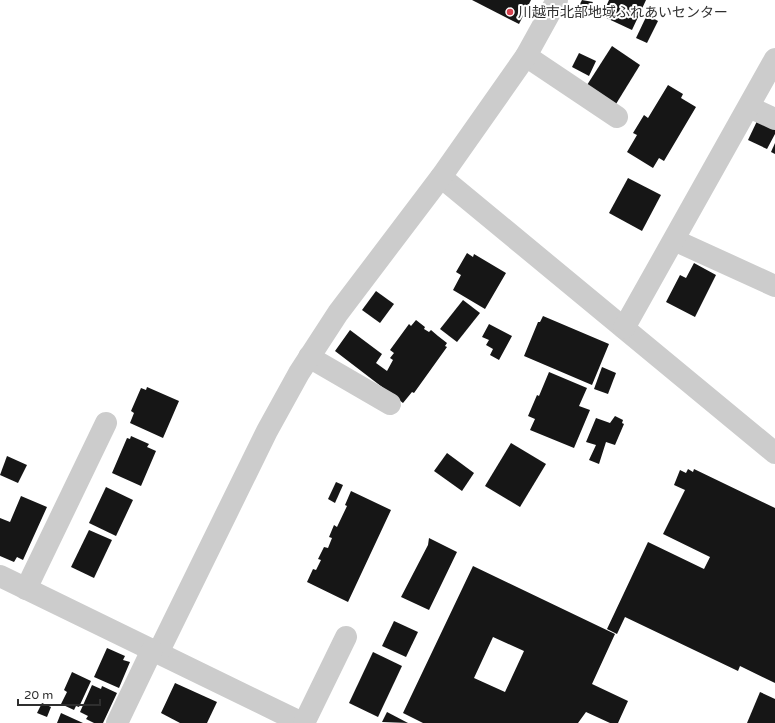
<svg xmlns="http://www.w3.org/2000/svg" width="775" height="723" viewBox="0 0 775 723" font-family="'Varela Round','Noto Sans JP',sans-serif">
  <rect width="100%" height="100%" fill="#fff"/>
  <g fill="#161616" fill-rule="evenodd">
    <path d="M472 0H531L519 24Z"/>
    <path d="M582 0 593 2 588 11 579 6Z"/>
    <path d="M609 0H646L632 30 602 16Z"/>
    <path d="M647 15 658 21 647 43 636 38Z"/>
    <path d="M612 46 640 65 616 104 587 85Z"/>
    <path d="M579 53 596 61 589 76 572 67Z"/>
    <path d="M668 85 683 94 681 98 696 107 664 161 659 158 653 168 627 152 637 135 633 133 644 115 648 118Z"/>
    <path d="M758 119 775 127V134L767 149 748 140Z"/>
    <path d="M775 143V154L771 152Z"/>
    <path d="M628 178 661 195 642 231 609 213Z"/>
    <path d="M467 253 473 257 474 254 506 273 485 309 453 290 461 275 456 272Z"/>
    <path d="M694 263 716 275 695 317 666 302 680 275 686 278Z"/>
    <path d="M376 291 394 304 380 323 362 310Z"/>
    <path d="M463 300 480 313 457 342 440 329Z"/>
    <path d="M543 316 609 344 592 385 524 356 538 322H540Z"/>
    <path d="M416 320 425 327 424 329 429 332 431 330 438 336 447 343 445 346 447 347 414 393 412 392 403 403 335 351 350 330 382 354 376 363 387 371 393 360 390 358 394 353 390 350 409 324 411 326Z"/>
    <path d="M489 324 512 336 499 360 490 355 493 349 486 345 489 340 482 337Z"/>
    <path d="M602 367 616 373 608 394 594 389Z"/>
    <path d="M549 372 587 388 579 406 590 410 574 448 530 430 535 419 528 416 537 395 539 396Z"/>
    <path d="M147 387 179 401 163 438 130 423 134 413 131 411 141 388 146 390Z"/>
    <path d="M615 416 623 420 622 423 624 424 615 445 606 442 599 464 589 460 596 445 586 442 596 418 610 423Z"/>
    <path d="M131 436 149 444 147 447 156 451 141 486 112 473 127 438 130 439Z"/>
    <path d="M511 443 546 464 520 507 485 486Z"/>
    <path d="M447 453 474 473 462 491 434 471Z"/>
    <path d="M7 456 27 465 18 483 0 475Z"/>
    <path d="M688 469 693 472 694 469 775 508V683L740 666 738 671 625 617 617 634 607 629 648 542 704 569 710 557 663 534 685 490 674 485 680 470 686 473Z"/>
    <path d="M336 482 343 485 335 503 328 499Z"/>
    <path d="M106 487 133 500 116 536 89 523Z"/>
    <path d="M351 491 391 510 348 602 307 582 313 569 316 570 321 560 318 559 324 547 328 548 332 538 329 537 334 525 337 527 347 506 345 505Z"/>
    <path d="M21 496 47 507 23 560 17 557 14 562 0 556V518L10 522Z"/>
    <path d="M89 530 112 540 94 578 71 567Z"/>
    <path d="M429 538 457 552 429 610 401 597 428 545Z"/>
    <path d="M473 566 615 634 592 684 628 701 618 723H610L586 712 578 723H423L403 713ZM493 637 524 651 505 692 474 678Z"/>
    <path d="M394 621 418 632 406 657 382 646Z"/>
    <path d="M107 648 125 656 123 660 130 662 119 688 94 677Z"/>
    <path d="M373 652 402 666 378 717 349 703Z"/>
    <path d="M72 672 91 681 79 707 76 706 74 710 61 704 67 692 64 690Z"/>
    <path d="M175 683 217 702 207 723H180L161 713Z"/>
    <path d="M92 685 101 689 102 686 117 693 103 723H94L86 719 88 716 80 712Z"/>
    <path d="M760 692 775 699V723H747Z"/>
    <path d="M42 703 51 707 47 717 37 713Z"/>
    <path d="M387 712 408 723 382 722Z"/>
    <path d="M61 713 83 723H57Z"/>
  </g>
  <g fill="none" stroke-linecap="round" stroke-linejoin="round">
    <g stroke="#ccc" stroke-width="22">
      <path d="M526 56 617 117"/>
      <path d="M749 107 775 119"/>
      <path d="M441 177 775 453"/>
      <path d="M674 240 775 286"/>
      <path d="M624 328 775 59"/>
      <path d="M309 357 390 404"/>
      <path d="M0 576 302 723"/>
      <path d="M26 589 106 423"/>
      <path d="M158 653 267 431 299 373 338 313 441 177 526 56 557 0"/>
      <path d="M117 723 152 650"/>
      <path d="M304 723 346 637"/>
    </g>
  </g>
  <circle fill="#d6424f" stroke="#fff" stroke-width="1.5" cx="510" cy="12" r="4"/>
  <g text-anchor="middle" stroke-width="4" stroke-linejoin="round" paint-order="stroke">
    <g font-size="14" fill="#2f2f2f" stroke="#fff" text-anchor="start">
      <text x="518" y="17">川越市北部地域ふれあいセンター</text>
    </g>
  </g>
  <path d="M18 699v6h82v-6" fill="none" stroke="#2f2f2f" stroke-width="2"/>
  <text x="24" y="699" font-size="12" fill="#2f2f2f" stroke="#ffffff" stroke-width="3" paint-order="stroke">20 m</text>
</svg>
